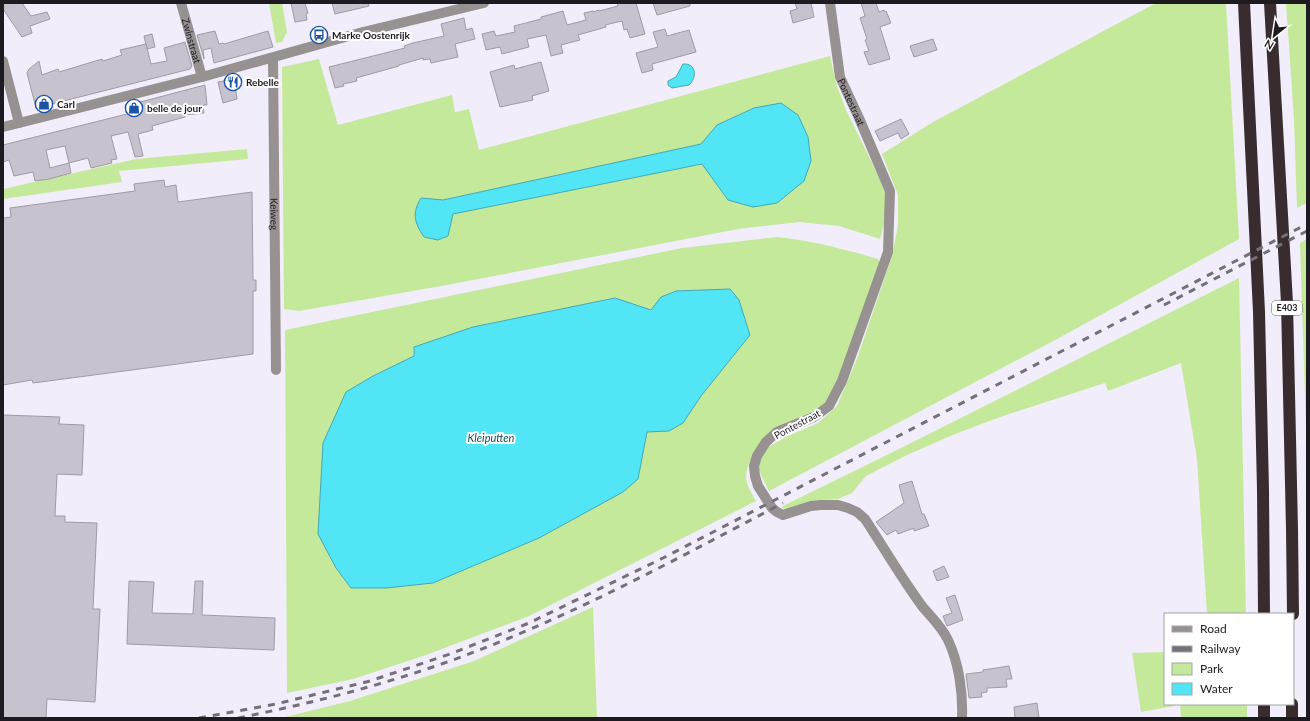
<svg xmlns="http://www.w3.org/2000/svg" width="1310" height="721" viewBox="0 0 1310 721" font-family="Lato,sans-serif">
  <rect width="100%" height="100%" fill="#f2edfa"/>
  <g fill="#c5e99a" fill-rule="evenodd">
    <path d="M269 3H282L287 32 282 42 276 43Z"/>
    <path d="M1156 3H1226L1239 239 1057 339 769 491 761 475 758 466 761 457 770 446 786 437 818 423 837 406 857 359 892 256 898 225V195L882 154 933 122Z"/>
    <path d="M1286 3H1307V203L1297 208 1294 119Z"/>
    <path d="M830 56 837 86 846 110 881 181 886 195V216L880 239 839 226 799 222 738 229 447 285 299 311 284 309 282 67 319 59 338 125 452 95 455 112 469 109 479 150ZM717 125 728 200 702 164 453 214 421 198 443 200 701 144Z"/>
    <path d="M247 149 248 159 119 171 122 182 3 199V189L136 159Z"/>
    <path d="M778 237C813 241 844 249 878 259L880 263 835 388C832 393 830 401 826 404 801 427 770 420 753 456 742 476 745 482 756 501L529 616 426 655 353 679 287 693 285 330 682 248ZM730 289 701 396 683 423 669 431H647L638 479 623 492 539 538 433 583 351 588 336 568 346 392 373 376 414 356 473 327 615 298 651 310 661 297 676 291Z"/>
    <path d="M1307 239V458L1300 243Z"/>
    <path d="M1239 278 1246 614H1207L1197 459 1181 363 1108 391 1105 383 1000 417 955 434 907 455 866 476 852 493 838 499 823 500 787 511 781 507 905 446Z"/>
    <path d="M593 607 597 718H281L350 701 474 661Z"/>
    <path d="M1165 652V704H1174V706L1141 712 1132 653Z"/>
    <path d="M1180 704H1247V718H1181Z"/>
  </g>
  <g fill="#52e5f6" stroke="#42a8b6">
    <path d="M683 64C697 63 697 78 689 85L672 88 668 85V81L676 77Z"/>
    <path d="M781 103 798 115 808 137 811 161 804 181 777 203 753 207 728 200 702 164 453 214 448 236 438 240 424 237C414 222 412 213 421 198L443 200 701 144 717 125 754 108Z"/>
    <path d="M730 289 739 300 750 335 701 396 683 423 669 431 647 432 638 479 623 492 539 538 433 583 386 588H351L336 568 318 534 323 443 346 392 373 376 414 356V347L473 327 615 298 651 310 661 297 676 291Z"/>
  </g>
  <g fill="#c7c2ce" stroke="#9f9aa6">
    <path d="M3 3H22L31 16 47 12 50 19 30 26 32 33 22 37 3 9Z"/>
    <path d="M291 3H305L308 13 306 14 307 20 295 22Z"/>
    <path d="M332 3H368L369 6 335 14Z"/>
    <path d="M617 3H636L645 34 630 38 627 29 624 30 622 21 605 25 606 27 578 35 580 40 561 45 563 53 551 56 546 35 527 39 529 47 502 54 500 47 486 50 482 34 494 31 496 36 515 32 514 26 541 19V17L563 11 567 25 586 20 584 13 593 11V12L599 10V11L618 6Z"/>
    <path d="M653 3H690V6L657 15Z"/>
    <path d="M795 3H811L814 17 793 23 790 11 797 9Z"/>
    <path d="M861 3H876L879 12 884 10 885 12 886 11 891 23 880 27 890 59 869 65 864 52 869 51 865 40 867 39 860 18 865 16Z"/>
    <path d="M464 18 466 30 472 28 475 39 455 44 458 57 431 63 430 59 423 60V58L399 65V66L356 78 357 81 343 84 344 86 335 88 329 67 405 48 404 46 413 43 444 36 441 24Z"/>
    <path d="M665 29 667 36 689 30 696 52 652 64 653 70 642 73 636 53 658 47 653 32Z"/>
    <path d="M215 31 219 44 223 43 224 44 268 31 273 47 214 63 211 48 203 50 204 59 197 35Z"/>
    <path d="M152 34 155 47 147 49 144 36Z"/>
    <path d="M933 39 937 50 914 57 910 46Z"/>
    <path d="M185 42 192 66 190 69 36 108 27 73 29 69 39 61 42 75 58 69 59 72 102 59 103 61 122 55 120 50 146 44 151 64 167 61 164 48Z"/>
    <path d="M541 62 549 91 532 96 533 100 500 107 490 72 514 65 515 69Z"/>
    <path d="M234 79 237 99 223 103 218 82Z"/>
    <path d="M205 85 207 105H203L204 113 184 115 185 117 152 126 153 130 138 134 143 156 135 157 128 132 111 136 117 159 111 160 112 163 91 168 88 158 69 163 65 146 46 150 50 168 69 163 71 173 49 179 35 181 33 172 14 176 9 160 3 162V145L131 113 129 105Z"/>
    <path d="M901 119 909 134 901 139 898 133 880 141 875 131Z"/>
    <path d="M164 180 165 187 176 185 178 202 252 192 253 280H256V291H253V354L33 383 32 380 3 385V218L11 217 10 208 135 191 134 184Z"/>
    <path d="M3 415 60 417 59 424 84 425 82 475 57 474 55 516H65V522L97 523 93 609H100L95 702 47 699 46 718H3Z"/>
    <path d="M912 481 922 514H924L929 526 914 531V528L898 534 896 530 887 535 876 522 904 503 899 485Z"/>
    <path d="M944 566 949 577 937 581 933 571Z"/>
    <path d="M129 581 154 582 152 613 193 614 195 581H203L202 615 275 618 274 650 127 644Z"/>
    <path d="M955 595 963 620 947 626 943 616 952 613 946 598Z"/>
    <path d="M1009 666 1012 679H1006L1007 687 987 688V692L981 693 982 697 969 698 966 674 983 672V670Z"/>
    <path d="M1037 703 1039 718H1015L1014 707Z"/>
  </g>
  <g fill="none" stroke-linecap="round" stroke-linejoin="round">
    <g stroke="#989192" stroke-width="10">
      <path id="s1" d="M181 3 202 77"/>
      <path id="s2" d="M830 3 840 77 859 118 890 191 888 252 842 381 829 406 814 417 777 432 766 442 757 456 754 466 755 476 758 486 772 508 777 512 783 515 811 506 821 505H838L848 508 857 512 865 519C884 548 902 579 922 606 931 617 942 627 948 640 959 663 963 693 962 718"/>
      <path id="s3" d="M273 58 276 370"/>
      <path d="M3 61 19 123"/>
    </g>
    <path stroke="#989192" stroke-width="10" d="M3 127 202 77 363 32 484 3"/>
    <g stroke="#382c2e" stroke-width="12">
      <path d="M1244 3 1259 312 1263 490 1264 614"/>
      <path d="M1270 3 1287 303 1292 529 1293 614"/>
      <path d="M1264 704V718"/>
      <path d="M1292 718V704"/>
    </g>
    <g stroke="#737078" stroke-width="3" stroke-dasharray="7 7" stroke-linecap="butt">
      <path d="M1164 305 1307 231"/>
      <path d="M199 718 276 704 370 681 450 654 529 623 663 558 1307 224"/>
      <path d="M238 718C323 701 407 679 487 647 589 607 686 554 783 503"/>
    </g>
  </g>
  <defs>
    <symbol id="bus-ring" viewBox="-11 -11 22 22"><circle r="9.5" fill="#fff" stroke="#1953a4" stroke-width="1.5"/><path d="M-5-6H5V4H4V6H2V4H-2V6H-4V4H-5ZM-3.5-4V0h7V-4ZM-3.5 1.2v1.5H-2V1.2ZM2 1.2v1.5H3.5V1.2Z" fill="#1953a4"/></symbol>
    <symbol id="restaurant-ring" viewBox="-11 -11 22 22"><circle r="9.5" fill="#fff" stroke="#1953a4" stroke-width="1.5"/><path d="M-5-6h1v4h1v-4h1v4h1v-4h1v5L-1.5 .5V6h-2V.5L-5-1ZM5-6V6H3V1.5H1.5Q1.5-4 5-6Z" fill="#1953a4"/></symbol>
    <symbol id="shop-ring" viewBox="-11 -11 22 22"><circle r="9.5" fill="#fff" stroke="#1953a4" stroke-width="1.5"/><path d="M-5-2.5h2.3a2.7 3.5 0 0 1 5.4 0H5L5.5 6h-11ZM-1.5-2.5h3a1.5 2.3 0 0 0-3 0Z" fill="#1953a4"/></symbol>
  </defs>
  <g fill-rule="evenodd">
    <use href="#bus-ring" x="309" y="25" width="20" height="20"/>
    <use href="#restaurant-ring" x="223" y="72" width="20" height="20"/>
    <use href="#shop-ring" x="34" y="94" width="20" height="20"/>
    <use href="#shop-ring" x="124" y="98" width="20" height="20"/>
  </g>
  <g text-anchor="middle" stroke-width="4" stroke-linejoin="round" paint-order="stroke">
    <rect fill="#fff" stroke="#615f63" stroke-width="1" x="1272" y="301" width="30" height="14" rx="3"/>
    <g font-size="9" font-weight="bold" fill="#1d1b20">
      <text x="1287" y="311">E403</text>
    </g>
    <g font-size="10" font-weight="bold" fill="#1d1b20" stroke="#fff" text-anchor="start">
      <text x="332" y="39">Marke Oostenrijk</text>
      <text x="246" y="86">Rebelle</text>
      <text x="57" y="108">Carl</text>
      <text x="147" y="112">belle de jour</text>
    </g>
    <g font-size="10" fill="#1d1b20" stroke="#fff">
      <text dy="4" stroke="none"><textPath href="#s1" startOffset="39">Zwinstraat</textPath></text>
      <text dy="4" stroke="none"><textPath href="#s2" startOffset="102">Pontestraat</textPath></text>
      <text dy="4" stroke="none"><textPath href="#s3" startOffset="156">Keiweg</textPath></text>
      <text transform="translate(797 424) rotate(-28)" y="4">Pontestraat</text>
    </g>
    <g font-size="11" font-style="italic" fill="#0e4f56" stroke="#fff">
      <text x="491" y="442">Kleiputten</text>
    </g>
  </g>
  <rect width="1310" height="721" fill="none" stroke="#1d1b20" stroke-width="8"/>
  <rect x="1164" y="613" width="130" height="92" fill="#ffffff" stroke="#a5a4a6"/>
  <rect x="1172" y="626" width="20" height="6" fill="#989192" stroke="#a5a4a6"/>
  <text x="1200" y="633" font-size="12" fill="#1d1b20">Road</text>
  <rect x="1172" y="646" width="20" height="6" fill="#737078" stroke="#a5a4a6"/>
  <text x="1200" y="653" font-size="12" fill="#1d1b20">Railway</text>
  <rect x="1172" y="663" width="20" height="12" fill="#c5e99a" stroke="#a5a4a6"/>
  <text x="1200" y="673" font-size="12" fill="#1d1b20">Park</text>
  <rect x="1172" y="683" width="20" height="12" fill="#52e5f6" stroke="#a5a4a6"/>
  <text x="1200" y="693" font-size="12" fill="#1d1b20">Water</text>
  <g transform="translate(1274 36) rotate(210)" stroke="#ffffff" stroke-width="3" paint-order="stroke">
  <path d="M0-3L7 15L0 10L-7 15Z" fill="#1d1b20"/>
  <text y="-6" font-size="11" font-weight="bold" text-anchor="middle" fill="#1d1b20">N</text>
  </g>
</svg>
